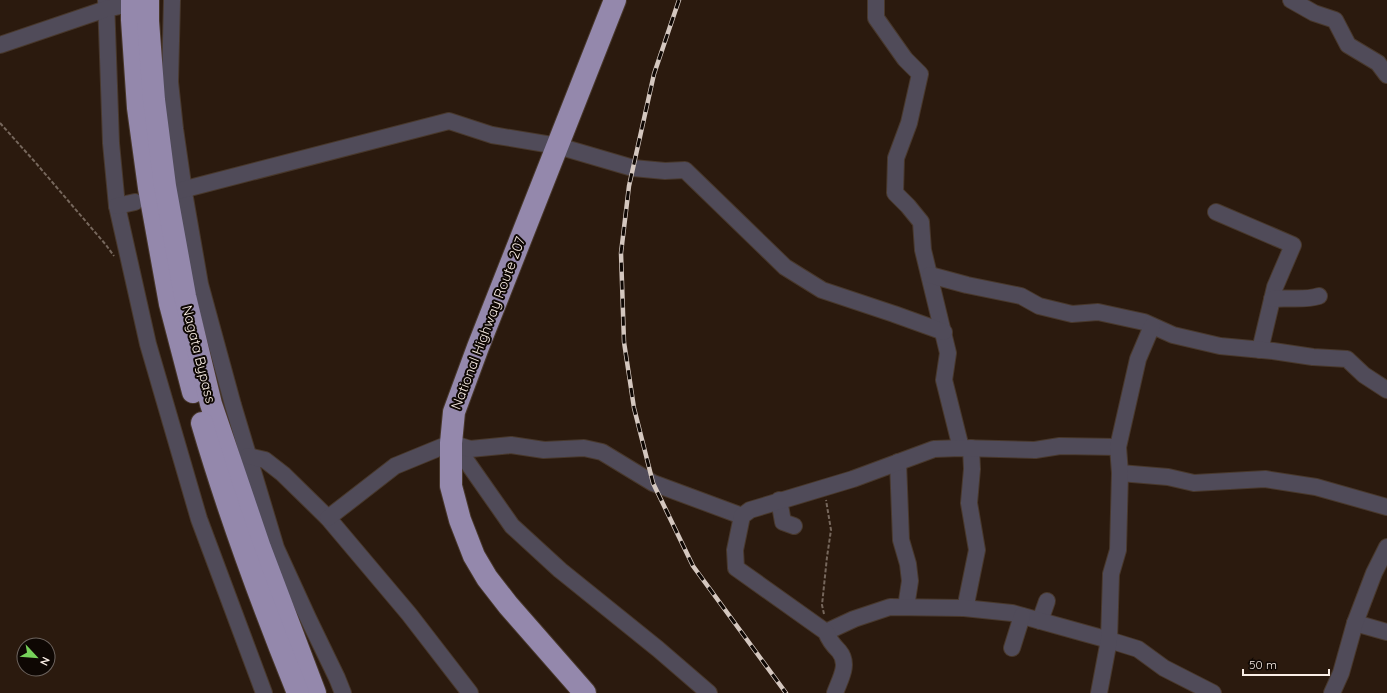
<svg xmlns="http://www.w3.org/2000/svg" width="1387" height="693" viewBox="0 0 1387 693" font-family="Quicksand,sans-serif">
  <rect width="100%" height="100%" fill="#2b1a0e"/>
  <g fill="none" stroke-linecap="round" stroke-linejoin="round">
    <defs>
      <g id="minor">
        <path d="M106 0 111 143 117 206 148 344 199 519 264 693"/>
        <path d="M172 0 170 82 175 129 185 198 200 284 233 405 276 548 308 618 337 678 343 693"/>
        <path d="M876 0V18L905 59 920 74 909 123 896 158 895 193 908 206 921 222 923 250 948 353 944 380 961 448"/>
        <path d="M1291 0 1314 13 1335 20 1348 45 1378 63 1387 75"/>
        <path d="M0 45 106 9 120 6"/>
        <path d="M174 192 449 121 492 135 558 146 633 168 665 171 685 170 785 267 822 290 894 314 944 332"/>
        <path d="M117 206 135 202"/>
        <path d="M1216 212 1293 245 1275 287 1260 350"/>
        <path d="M930 275 967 285 1021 296 1039 306 1072 314 1098 312 1144 322 1173 335 1220 346 1273 351 1313 357 1347 359 1364 375 1387 390"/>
        <path d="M1272 299C1288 297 1303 301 1319 296"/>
        <path d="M451 443 465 459 512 526 560 570 658 649 709 693"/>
        <path d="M248 456 265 460 283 474 328 518 409 614 470 693"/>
        <path d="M898 462 901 540 908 564 910 581 906 607"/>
        <path d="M1120 473 1168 477 1194 483 1265 479 1316 487 1387 507"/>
        <path d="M779 500 783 522 794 526"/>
        <path d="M328 518 395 466 451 443 470 449 511 445 544 450 584 448 602 452 653 483 742 516"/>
        <path d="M967 608V599L977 550 969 503 972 469 971 448"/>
        <path d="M1040 621 1047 601"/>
        <path d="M1355 623 1387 632"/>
        <path d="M826 632 854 619 890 607 964 608 1012 613 1109 640 1138 649 1164 668 1213 693"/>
        <path d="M1012 648 1022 616"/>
        <path d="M835 693C840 679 850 664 839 651 833 645 829 640 826 632L736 568 735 550 742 516 750 510 853 479 934 449 961 448 1035 450 1060 446 1118 447"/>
        <path d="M1099 693 1109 640 1111 574 1118 550 1120 473 1118 447 1138 359 1152 326"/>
        <path d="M1332 693 1341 673 1355 623 1374 573 1387 547"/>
      </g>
      <g id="highway">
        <path d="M132 0V20L138 108 149 188 170 304 193 392"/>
        <path d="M148 0V21L154 100 165 186 185 296 211 404 260 548 315 693"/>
        <path d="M202 423C229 515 262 604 298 693"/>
        <path d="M585 693 508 605 487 578 474 556 460 520 451 486V443L454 412 478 347 615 0"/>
      </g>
    </defs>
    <use href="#minor" stroke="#48382c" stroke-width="18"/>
    <use href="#highway" stroke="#48382c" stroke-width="24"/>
    <g stroke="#76675c" stroke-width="2" stroke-dasharray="4 2" stroke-linecap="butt">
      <path d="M0 123 35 162 106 245 114 256"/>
      <path d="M824 614 822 605 827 557 831 530 826 500"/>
    </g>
    <use href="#minor" stroke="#504b59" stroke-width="16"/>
    <use href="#highway" stroke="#9488ac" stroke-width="22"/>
    <defs>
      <path id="rail" d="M679 0 654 74 629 186 621 253 624 342 634 408 653 483 693 566 786 693"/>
    </defs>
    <use href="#rail" stroke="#d4c7bf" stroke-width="4.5"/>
    <use href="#rail" stroke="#0e0703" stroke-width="3" stroke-dasharray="9" stroke-linecap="butt"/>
  </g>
  <g text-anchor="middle" stroke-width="4" stroke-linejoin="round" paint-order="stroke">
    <g font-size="14" fill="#faeee6" stroke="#0e0703">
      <text transform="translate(488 323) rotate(-69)" y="5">National Highway Route 207</text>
      <text transform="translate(199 354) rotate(76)" y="5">Nagata Bypass</text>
    </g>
  </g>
  <g transform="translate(36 657) rotate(116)"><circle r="19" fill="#0e0703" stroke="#6c635e"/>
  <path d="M0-3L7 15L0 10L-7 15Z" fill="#76d25a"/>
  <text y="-6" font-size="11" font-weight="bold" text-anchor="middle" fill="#faeee6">N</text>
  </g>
  <path d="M1243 669v6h86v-6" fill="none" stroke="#faeee6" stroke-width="2"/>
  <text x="1249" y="669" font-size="12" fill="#faeee6" stroke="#0e0703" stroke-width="3" paint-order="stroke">50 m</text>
</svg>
